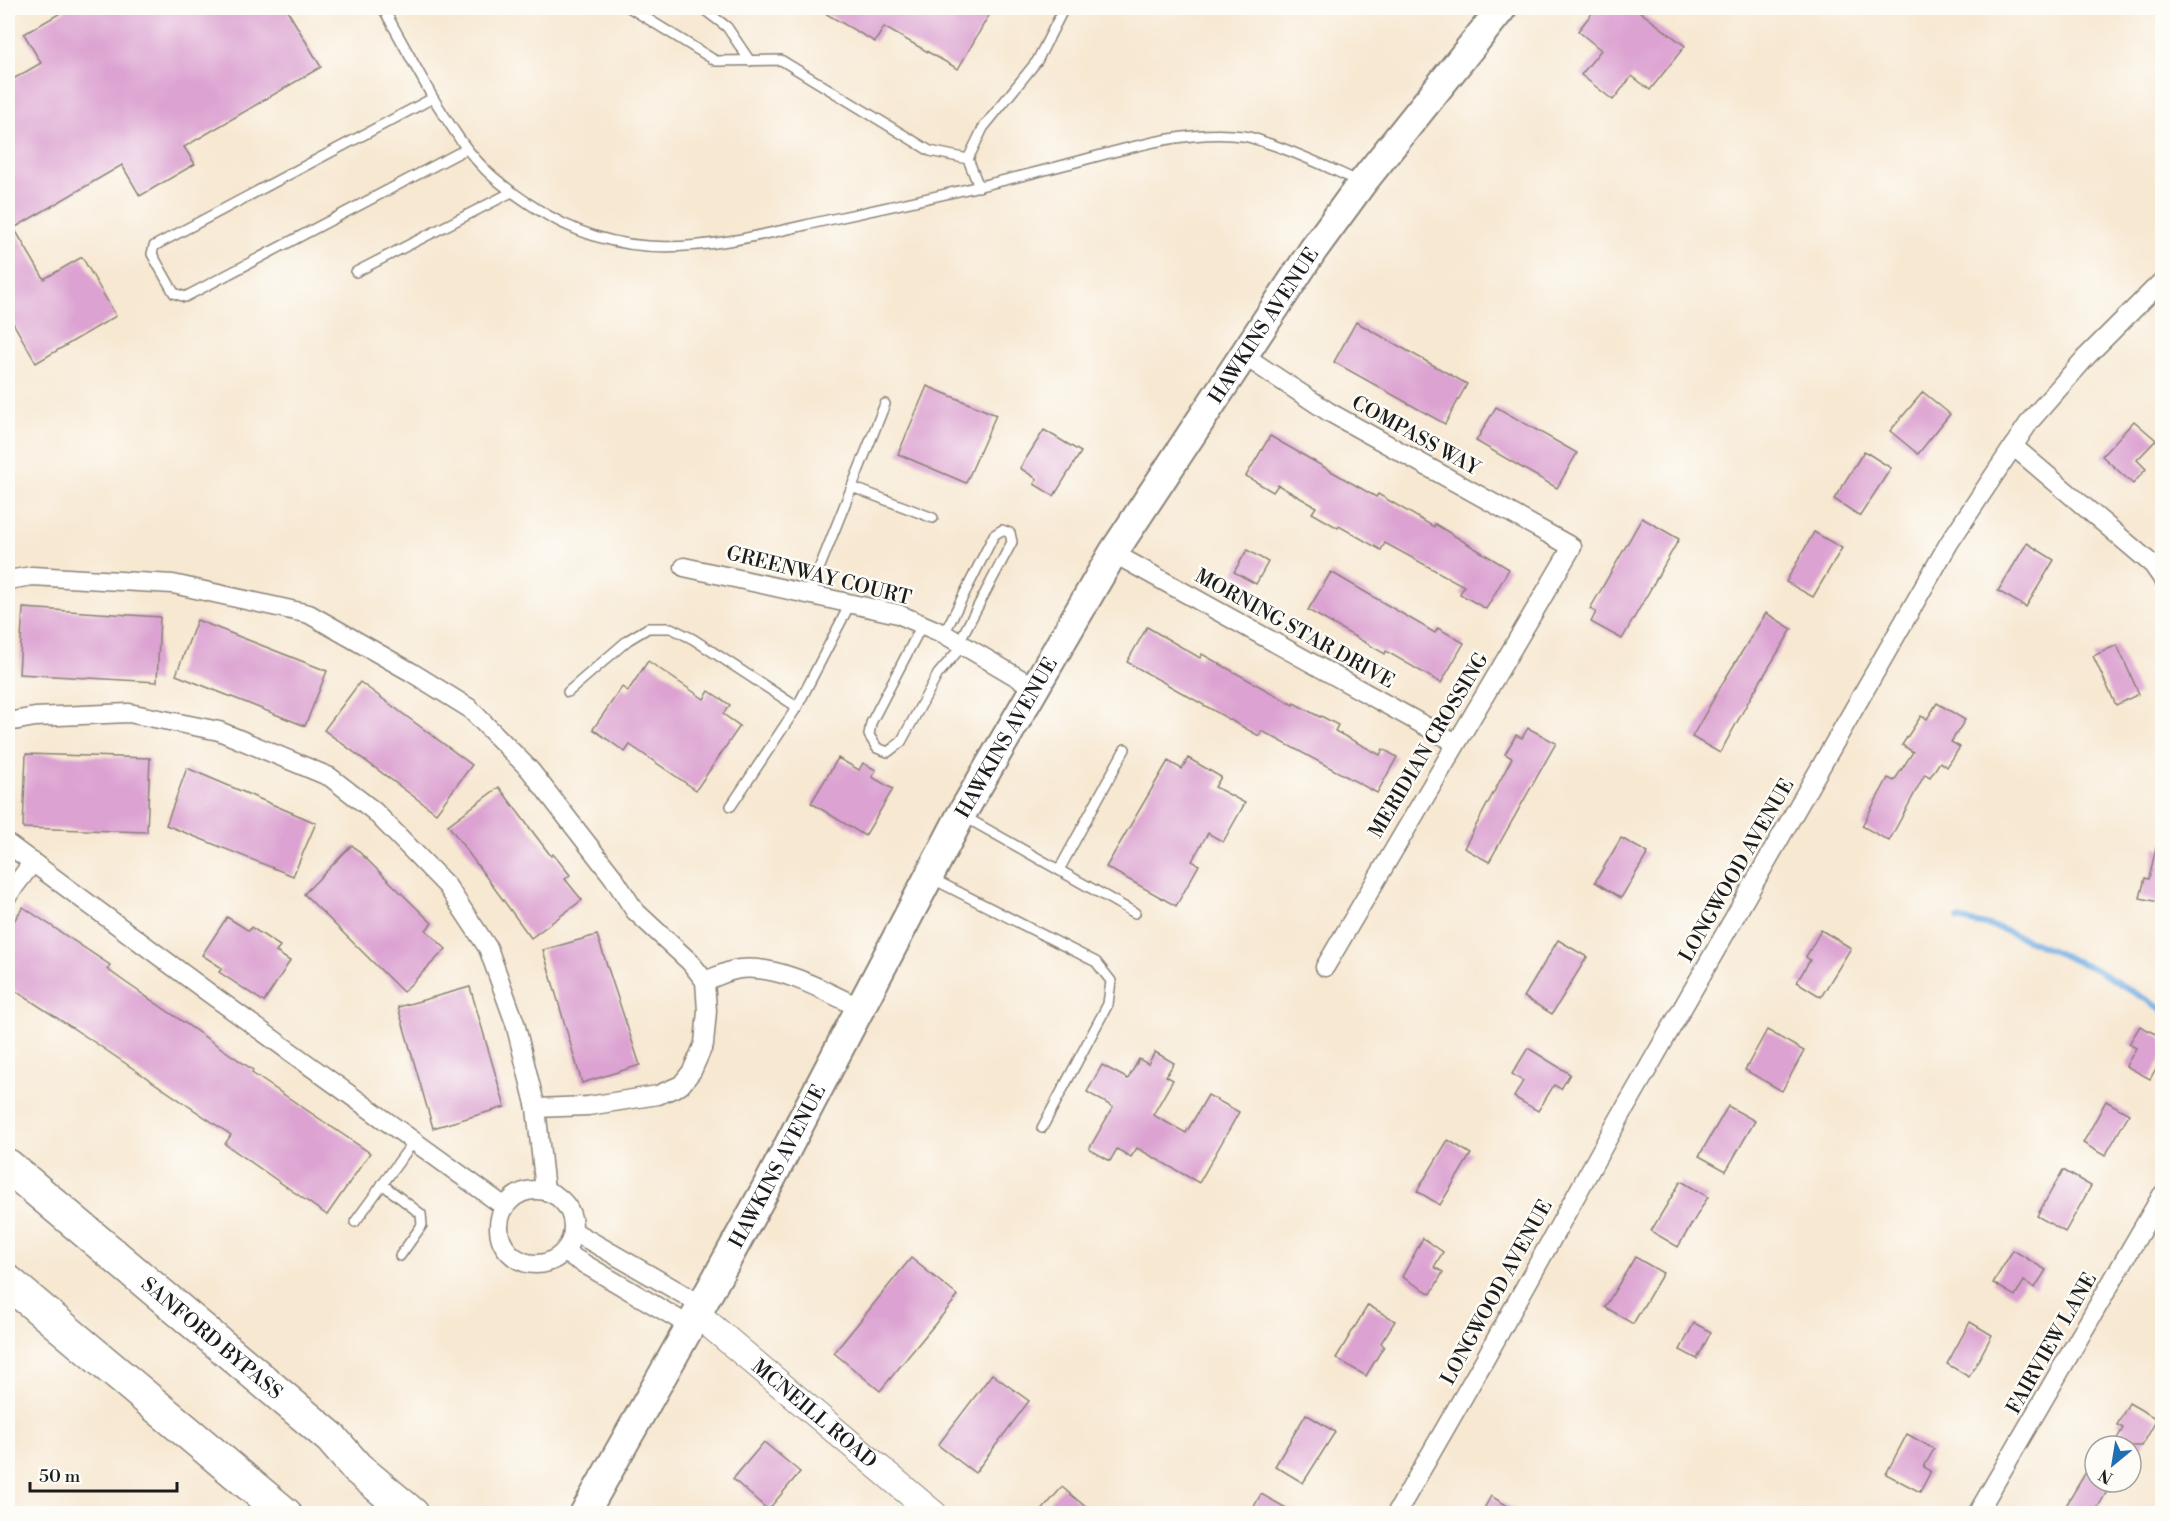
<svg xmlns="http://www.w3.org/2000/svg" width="2170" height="1521" viewBox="0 0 2170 1521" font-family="'Libre Bodoni',serif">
  <rect width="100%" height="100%" fill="#fdfcf7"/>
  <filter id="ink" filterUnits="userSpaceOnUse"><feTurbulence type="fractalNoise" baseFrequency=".0167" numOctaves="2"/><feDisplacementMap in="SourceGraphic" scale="12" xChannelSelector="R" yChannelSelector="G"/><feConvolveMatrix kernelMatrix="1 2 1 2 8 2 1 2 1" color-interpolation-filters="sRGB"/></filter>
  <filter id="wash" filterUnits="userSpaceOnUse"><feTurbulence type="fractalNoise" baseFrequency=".008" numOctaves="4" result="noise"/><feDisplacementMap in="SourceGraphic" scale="24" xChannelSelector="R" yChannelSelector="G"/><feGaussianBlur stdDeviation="1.35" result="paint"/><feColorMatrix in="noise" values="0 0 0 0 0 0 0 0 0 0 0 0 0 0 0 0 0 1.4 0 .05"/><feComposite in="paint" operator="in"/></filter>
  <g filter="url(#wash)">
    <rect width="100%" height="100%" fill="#f7e8d2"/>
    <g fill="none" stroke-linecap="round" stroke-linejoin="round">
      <path stroke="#70ace2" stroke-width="6" d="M1958 919 1999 928 2095 969 2162 1009"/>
    </g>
    <g id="blocks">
      <g fill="#dca2d1">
        <path d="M69 8H286L321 67 184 147 195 164 140 196 122 165 14 228 44 279 82 257 116 316 36 363 8 314V82L41 63 24 34Z"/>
        <path d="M816 8H993L958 69 884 27 875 42Z"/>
        <path d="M1596 8H1635L1685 46 1650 90 1632 76 1613 100 1581 75 1601 50 1578 31Z"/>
        <path d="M1356 322 1467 384 1445 424 1334 362Z"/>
        <path d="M927 386 996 415 966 483 898 454Z"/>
        <path d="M1923 392 1950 414 1918 454 1890 431Z"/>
        <path d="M1496 407 1577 453 1557 488 1476 441Z"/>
        <path d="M2134 421 2156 440 2137 460 2146 469 2133 484 2102 456Z"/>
        <path d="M1044 430 1081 452 1054 496 1034 484 1037 479 1020 468Z"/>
        <path d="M1270 436 1376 497 1378 494 1434 527 1435 524 1509 569 1486 609 1460 594 1464 586 1385 543 1381 550 1339 526 1338 528 1312 513 1316 507 1278 485 1273 492 1246 476Z"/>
        <path d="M1864 451 1891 468 1860 516 1834 499Z"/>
        <path d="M1642 518 1679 539 1622 639 1591 622 1596 612 1590 609Z"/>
        <path d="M1814 532 1842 548 1813 597 1786 582Z"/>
        <path d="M2027 543 2054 560 2026 607 1998 591Z"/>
        <path d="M1247 550 1268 562 1256 584 1234 572Z"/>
        <path d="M1331 572 1435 633 1438 628 1464 643 1441 683 1386 651 1385 654 1308 610Z"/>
        <path d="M23 608 160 617 157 682 19 674Z"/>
        <path d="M1766 613 1792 629 1752 695 1720 753 1692 737 1725 679Z"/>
        <path d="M197 620 327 671 305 726 176 675Z"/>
        <path d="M1147 627 1200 658 1202 654 1293 705 1294 703 1320 717 1321 716 1338 725 1335 731 1380 755 1383 749 1397 757 1377 793 1262 731 1259 736 1127 662Z"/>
        <path d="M2117 645 2139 694 2116 705 2093 656Z"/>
        <path d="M648 661 704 699 709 691 730 705 723 714 740 726 696 790 630 745 625 752 593 729 622 687 628 691Z"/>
        <path d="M360 682 472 765 436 813 324 730Z"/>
        <path d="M1937 703 1965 720 1951 742 1960 747 1947 767 1940 762 1930 777 1925 774 1889 841 1862 826 1888 778 1894 781 1913 752 1902 745 1921 716 1927 719Z"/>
        <path d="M1528 728 1556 743 1489 862 1464 848 1512 758 1505 754 1516 735 1522 738Z"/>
        <path d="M26 754 150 758 147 832 23 828Z"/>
        <path d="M838 758 859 770 863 763 876 770 872 777 893 789 865 836 811 803Z"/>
        <path d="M1188 758 1221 777 1215 787 1245 803 1223 842 1208 833 1192 861 1199 865 1176 906 1106 867 1168 761 1182 769Z"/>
        <path d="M187 768 316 823 293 876 166 825Z"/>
        <path d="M499 787 551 856 553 854 570 875 565 879 582 900 531 938 448 825Z"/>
        <path d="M1621 838 1648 853 1621 898 1595 882Z"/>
        <path d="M352 845 432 923 426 930 446 949 403 992 304 894Z"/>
        <path d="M2156 847 2163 848V903L2140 898 2145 878 2149 879Z"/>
        <path d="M23 907 110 965 107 969 125 982 253 1070 252 1073 370 1153 327 1215 225 1144 231 1135 88 1038 8 986V930Z"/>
        <path d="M227 917 249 931 251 927 280 946 276 952 290 961 264 1002 219 972 222 968 202 955Z"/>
        <path d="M1821 930 1851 948 1821 997 1797 982 1810 960 1806 957Z"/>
        <path d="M597 935 640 1065 582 1083 543 950Z"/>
        <path d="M1558 940 1587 957 1552 1014 1524 997Z"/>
        <path d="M470 987 505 1107 433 1128 398 1007Z"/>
        <path d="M2140 1026 2163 1038V1056L2150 1079 2126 1066 2136 1048 2129 1044Z"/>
        <path d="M1767 1030 1804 1051 1782 1091 1745 1070Z"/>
        <path d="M1528 1048 1570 1074 1561 1089 1554 1085 1538 1111 1514 1097 1523 1081 1512 1074Z"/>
        <path d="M1155 1052 1174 1063 1166 1076 1173 1080 1153 1115 1186 1133 1208 1095 1239 1112 1199 1183 1137 1148 1131 1157 1117 1149 1110 1161 1089 1149 1113 1107 1087 1092 1102 1065 1128 1079 1139 1059 1148 1064Z"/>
        <path d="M2106 1101 2129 1114 2105 1156 2083 1143Z"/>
        <path d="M1728 1106 1755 1121 1726 1171 1699 1156Z"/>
        <path d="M1448 1140 1471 1154 1440 1205 1417 1191Z"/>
        <path d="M2063 1170 2091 1186 2065 1232 2037 1216Z"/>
        <path d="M1681 1181 1708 1197 1678 1247 1651 1231Z"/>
        <path d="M1423 1238 1443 1252 1434 1267 1443 1272 1431 1294 1402 1277Z"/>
        <path d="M2013 1250 2046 1270 2035 1288 2024 1281 2015 1296 1993 1283Z"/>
        <path d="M1635 1257 1663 1273 1633 1324 1605 1307Z"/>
        <path d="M911 1258 958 1296 880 1391 834 1353Z"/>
        <path d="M1368 1305 1395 1321 1381 1343 1384 1346 1366 1376 1336 1358Z"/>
        <path d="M1970 1322 1992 1335 1969 1377 1947 1364Z"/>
        <path d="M1694 1323 1711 1332 1697 1359 1680 1350Z"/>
        <path d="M992 1374 1029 1401 975 1473 938 1445Z"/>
        <path d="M2129 1403 2157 1419 2142 1446H2113L2123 1428 2117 1425Z"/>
        <path d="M1306 1414 1335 1432 1303 1483 1275 1466Z"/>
        <path d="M1907 1434 1934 1449 1924 1467 1931 1471 1920 1492 1886 1474Z"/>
        <path d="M764 1442 800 1472 768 1510 733 1479Z"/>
        <path d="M2086 1472 2095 1477V1482H2103L2110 1486 2094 1514H2061Z"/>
        <path d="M1062 1487 1094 1514H1039Z"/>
        <path d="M1261 1494 1297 1514H1250Z"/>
        <path d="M1491 1496 1521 1514H1481Z"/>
      </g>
    </g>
  </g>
  <g filter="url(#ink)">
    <use href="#blocks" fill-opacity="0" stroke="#8a8277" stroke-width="1.5"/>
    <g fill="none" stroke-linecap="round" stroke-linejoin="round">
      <defs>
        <g id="lane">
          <path d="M383 8 433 98"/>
          <path d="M630 8 716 61 781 60 930 151 968 159 979 187"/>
          <path d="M702 8 727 27 750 61"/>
          <path d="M466 149 185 297 174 293 152 254 154 246 433 98C448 121 461 144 480 164 494 180 513 193 531 205 630 272 720 244 828 220 907 203 986 186 1064 165 1119 151 1186 128 1243 136 1251 137 1259 140 1267 143 1299 153 1329 168 1360 182"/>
          <path d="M968 159 983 128 1037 61 1064 8"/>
          <path d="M356 272 512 192"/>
          <path d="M852 487 933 518"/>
          <path d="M809 594 885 404"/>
          <path d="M922 625 871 723 869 735 877 748 888 752 901 742 938 674 963 645"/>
          <path d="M944 634 994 535 1002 530 1010 533 1012 542 959 642"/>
          <path d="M568 692 628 640 648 628H671L693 639 797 707"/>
          <path d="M731 806 797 707 850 604"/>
          <path d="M965 817 1135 913"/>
          <path d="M1059 870 1125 749"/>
          <path d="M931 878 1096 962 1111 981 1108 1004 1042 1128"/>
          <path d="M382 1184 421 1214 422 1225 400 1256"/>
          <path d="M355 1222 414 1141"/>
        </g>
        <g id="street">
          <path d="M1243 355 1329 412 1572 547 1325 967"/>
          <path d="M2013 446 2153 565 2162 578"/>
          <path d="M1113 553 1456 743"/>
          <path d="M684 567 898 614 944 634 1034 687"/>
          <path d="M8 580 32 576 173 584 309 614 411 672 469 708 530 770 613 877 635 911 690 962 705 981 707 1011 704 1044 692 1071 681 1085 658 1095 588 1106 536 1108"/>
          <path d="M8 722 35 717 129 713 219 731 330 777 374 811 447 886 488 948 515 1023 536 1108 545 1190"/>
          <path d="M8 844 209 993 505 1207"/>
          <path d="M8 895 33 862"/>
          <path d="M705 981C716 977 729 970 740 969 780 965 825 991 860 1008"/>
          <circle cx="536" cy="1227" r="37"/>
          <path d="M573 1231 702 1305"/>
          <path d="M564 1252 690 1326"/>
          <path d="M1396 1514 1485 1359 1608 1138 1949 543 2030 421 2087 356 2162 281"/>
          <path d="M1977 1514 2162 1195"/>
        </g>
        <g id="secondary">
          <path id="s1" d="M697 1314 934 1514"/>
        </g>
        <g id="primary">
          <path id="s2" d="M584 1514 697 1314 770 1181 961 815 1113 553 1313 250 1362 183 1502 8"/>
        </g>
        <g id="highway">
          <path id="s3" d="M8 1166 331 1438 357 1468 412 1514"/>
          <path d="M8 1282 285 1514"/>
        </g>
      </defs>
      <use href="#lane" stroke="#8a8277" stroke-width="12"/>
      <use href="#street" stroke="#8a8277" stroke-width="21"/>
      <use href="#secondary" stroke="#8a8277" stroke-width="28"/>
      <use href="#primary" stroke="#8a8277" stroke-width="32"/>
      <use href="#highway" stroke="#8a8277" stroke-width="36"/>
      <use href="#lane" stroke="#fff" stroke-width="9"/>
      <use href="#street" stroke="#fff" stroke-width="18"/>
      <use href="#secondary" stroke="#fff" stroke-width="26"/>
      <use href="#primary" stroke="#fff" stroke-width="28"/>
      <use href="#highway" stroke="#fff" stroke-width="33"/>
    </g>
  </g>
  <g text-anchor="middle" stroke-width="5" stroke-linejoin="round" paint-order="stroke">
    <g font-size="20" fill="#1c1c1c" stroke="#fdfcf7">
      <text dy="7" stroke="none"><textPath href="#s2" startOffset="1370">HAWKINS AVENUE</textPath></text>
      <text transform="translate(1416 435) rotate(29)" y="7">COMPASS WAY</text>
      <text transform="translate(819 575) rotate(14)" y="7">GREENWAY COURT</text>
      <text transform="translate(1295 628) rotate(29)" y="7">MORNING STAR DRIVE</text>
      <text dy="7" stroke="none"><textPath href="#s2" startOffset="884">HAWKINS AVENUE</textPath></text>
      <text transform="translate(1428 745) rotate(-59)" y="7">MERIDIAN CROSSING</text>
      <text transform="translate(1736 870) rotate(-60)" y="7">LONGWOOD AVENUE</text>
      <text dy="7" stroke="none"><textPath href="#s2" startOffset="398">HAWKINS AVENUE</textPath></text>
      <text transform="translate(1496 1292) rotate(-61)" y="7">LONGWOOD AVENUE</text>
      <text dy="7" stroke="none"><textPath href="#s3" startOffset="267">SANFORD BYPASS</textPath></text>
      <text transform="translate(2051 1343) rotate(-60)" y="7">FAIRVIEW LANE</text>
      <text dy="7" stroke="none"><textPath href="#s1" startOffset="154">MCNEILL ROAD</textPath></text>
    </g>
  </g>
  <rect width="2170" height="1521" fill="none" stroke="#fdfcf7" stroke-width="30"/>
  <g transform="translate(2113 1464) rotate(210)"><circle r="28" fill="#fdfcf7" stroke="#a3a29f" stroke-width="1.5"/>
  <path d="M0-4.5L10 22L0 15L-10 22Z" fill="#1f6fb2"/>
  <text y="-9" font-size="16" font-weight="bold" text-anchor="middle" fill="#1c1c1c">N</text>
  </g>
  <path d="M30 1482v9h147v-9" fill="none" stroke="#1c1c1c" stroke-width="3"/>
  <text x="39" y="1482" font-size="18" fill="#1c1c1c" stroke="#fdfcf7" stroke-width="4.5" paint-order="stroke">50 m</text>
</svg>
